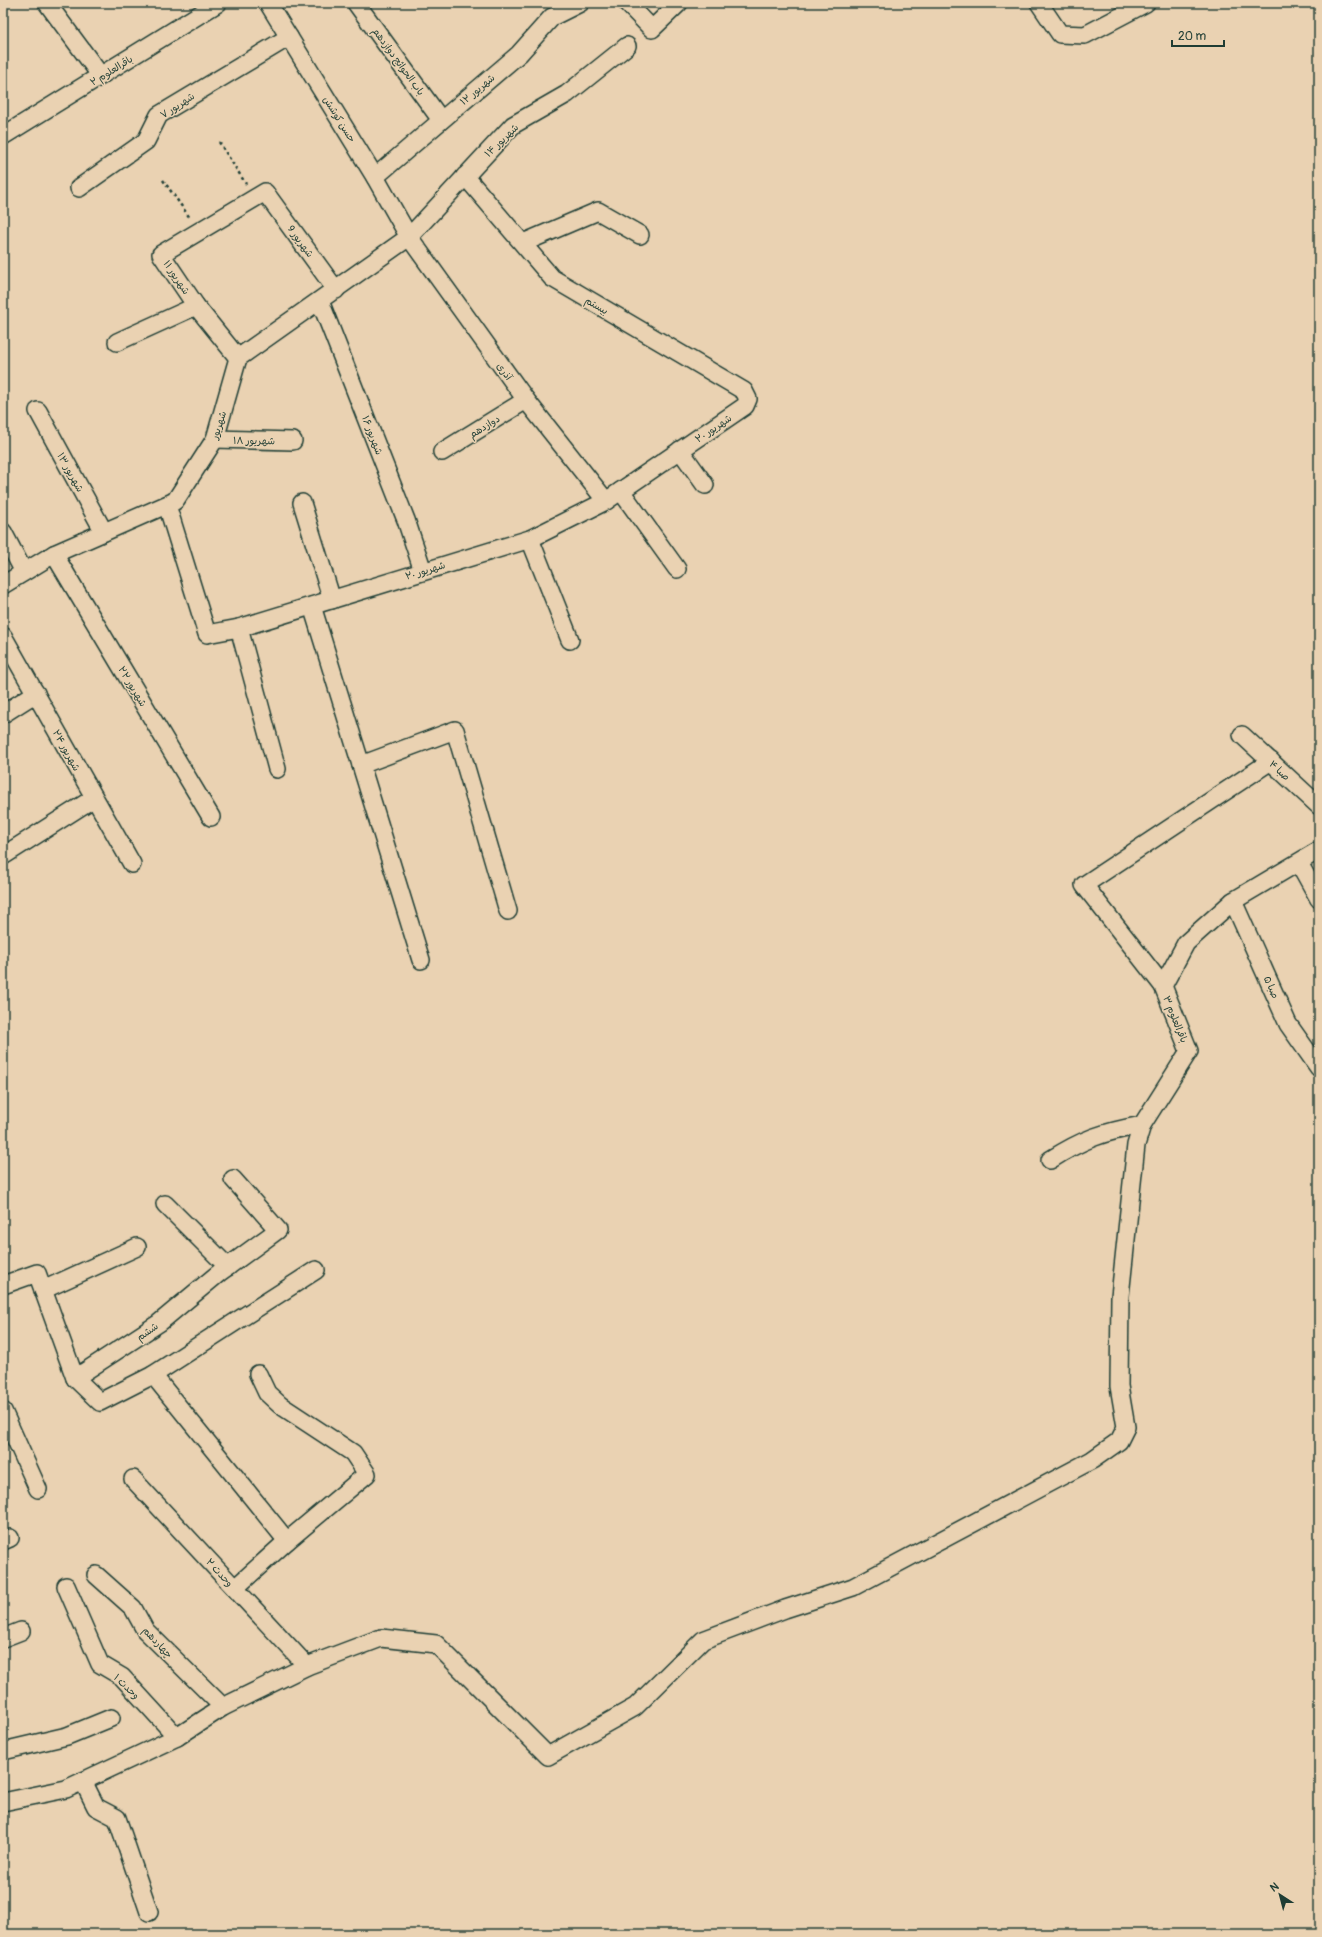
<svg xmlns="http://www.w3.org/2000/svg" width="1322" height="1937" viewBox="0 0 1322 1937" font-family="Pangolin,'Playpen Sans Arabic',sans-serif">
  <rect width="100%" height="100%" fill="#ead2b2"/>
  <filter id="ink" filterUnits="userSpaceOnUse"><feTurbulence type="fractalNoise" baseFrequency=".025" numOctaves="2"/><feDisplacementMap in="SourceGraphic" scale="8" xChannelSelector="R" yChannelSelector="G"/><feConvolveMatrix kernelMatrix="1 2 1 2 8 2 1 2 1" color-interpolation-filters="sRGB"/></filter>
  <g filter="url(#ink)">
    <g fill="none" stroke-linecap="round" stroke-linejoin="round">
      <defs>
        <g id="minor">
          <path d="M47 3 101 76"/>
          <path d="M268 3 375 177 409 237 526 400 606 501"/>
          <path d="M356 3 441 120"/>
          <path d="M627 3 652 29 679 3"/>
          <path d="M1039 3 1060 34 1085 35 1146 3"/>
          <path d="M3 136 218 3"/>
          <path d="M375 177 519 54 552 17 580 3"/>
          <path d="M79 188 146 141 159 115 289 37"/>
          <path d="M523 243 598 211 640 235"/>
          <path d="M320 301 406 520 423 571"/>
          <path d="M117 342 196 306"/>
          <path d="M238 358 196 306 161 254 265 192 336 290"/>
          <path d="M38 411 104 532"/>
          <path d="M215 439 293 441"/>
          <path d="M680 450 705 485"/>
          <path d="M442 452 526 400"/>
          <path d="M621 491 677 569"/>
          <path d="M302 503 332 600"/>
          <path d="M167 505 207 634 239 628 530 539 606 501 745 406 748 399 744 391 552 278 465 176"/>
          <path d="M3 532 24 572"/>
          <path d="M530 539 570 640"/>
          <path d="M54 554 211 817"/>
          <path d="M3 585 54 554 175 501 215 439 238 358 409 237 513 125 567 94 627 46"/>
          <path d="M312 606 361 765 455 730 508 911"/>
          <path d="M239 628 277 769"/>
          <path d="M3 636 132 864"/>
          <path d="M3 714 36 693"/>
          <path d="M1242 735 1319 806"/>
          <path d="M361 765 421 960"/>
          <path d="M3 856 94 798"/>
          <path d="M1299 863 1319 899"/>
          <path d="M1233 901 1288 1024 1319 1068"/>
          <path d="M1163 986 1084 885 1271 761"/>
          <path d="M1050 1160C1083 1139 1103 1132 1142 1125"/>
          <path d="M165 1204 228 1267"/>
          <path d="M3 1285 37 1273 75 1378 159 1323 219 1273 278 1230 233 1179"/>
          <path d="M43 1290 137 1247"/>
          <path d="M153 1375 316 1270"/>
          <path d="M75 1378 100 1402 153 1375 287 1541"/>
          <path d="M3 1411 38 1489"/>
          <path d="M133 1479 307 1666"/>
          <path d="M3 1541 10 1538"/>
          <path d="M96 1575 133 1608 145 1630 223 1707"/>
          <path d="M66 1586 100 1664 122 1677 177 1737"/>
          <path d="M235 1588 287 1541 367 1474 353 1453 280 1405 267 1393 258 1374"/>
          <path d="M3 1638 21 1631"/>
          <path d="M3 1751 67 1736 111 1718"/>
          <path d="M83 1781 96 1807 117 1818 149 1912"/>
          <path d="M3 1802 66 1789 177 1737 223 1707 307 1666 381 1638 436 1644 548 1756 635 1707 703 1640 785 1609 853 1587 1092 1460 1119 1441 1126 1427 1119 1386 1120 1296 1136 1145 1142 1125 1189 1051 1163 986 1186 943 1233 901 1319 850"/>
        </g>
      </defs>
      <use href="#minor" stroke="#1f3d34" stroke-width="20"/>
      <g stroke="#1f3d34" stroke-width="2.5" stroke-dasharray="3 3" stroke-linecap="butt">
        <path d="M219 142 246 184"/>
        <path d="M163 180 190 218"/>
      </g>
      <use href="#minor" stroke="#ead2b2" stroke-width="17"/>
    </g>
  </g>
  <g text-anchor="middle" stroke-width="3" stroke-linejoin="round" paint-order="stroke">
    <g font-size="10" fill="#1f3d34" stroke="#ead2b2">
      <text transform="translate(399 61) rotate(54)" y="4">باب الحوائج دوازدهم</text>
      <text transform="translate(111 70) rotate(-32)" y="4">باقرالعلوم ۲</text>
      <text transform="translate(477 89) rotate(-40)" y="4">شهریور ۱۲</text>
      <text transform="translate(177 105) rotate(-33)" y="4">شهریور ۷</text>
      <text transform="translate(340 119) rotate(58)" y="4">حسن کوشش</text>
      <text transform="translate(501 140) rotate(-44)" y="4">شهریور ۱۴</text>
      <text transform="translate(301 241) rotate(54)" y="4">شهریور 9</text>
      <text transform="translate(177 277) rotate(56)" y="4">شهریور ۱۱</text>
      <text transform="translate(597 305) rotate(30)" y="4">بیستم</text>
      <text transform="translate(505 371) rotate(54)" y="4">آذری</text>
      <text transform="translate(218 425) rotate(-72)" y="4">شهریور</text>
      <text transform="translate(484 426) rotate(-32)" y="4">دوازدهم</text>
      <text transform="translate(713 428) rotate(-34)" y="4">شهریور ۲۰</text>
      <text transform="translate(373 435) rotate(69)" y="4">شهریور ۱۶</text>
      <text transform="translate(254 440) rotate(1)" y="4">شهریور ۱۸</text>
      <text transform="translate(71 472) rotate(61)" y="4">شهریور ۱۳</text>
      <text transform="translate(425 570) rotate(-17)" y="4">شهریور ۲۰</text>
      <text transform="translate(133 686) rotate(59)" y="4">شهریور ۲۲</text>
      <text transform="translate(67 750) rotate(61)" y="4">شهریور ۲۴</text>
      <text transform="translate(1280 770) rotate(43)" y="4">صبا ۴</text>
      <text transform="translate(1272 987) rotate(66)" y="4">صبا ۵</text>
      <text transform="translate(1176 1019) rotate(68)" y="4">باقرالعلوم ۳</text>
      <text transform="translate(147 1331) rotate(-34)" y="4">ششم</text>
      <text transform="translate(220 1572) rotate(47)" y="4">وحدت ۲</text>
      <text transform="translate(158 1642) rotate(47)" y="4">چهاردهم</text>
      <text transform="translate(127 1686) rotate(43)" y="4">وحدت ۱</text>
    </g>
  </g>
  <rect width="1322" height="1937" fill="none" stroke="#ead2b2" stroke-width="16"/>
  <rect x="8" y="8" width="1306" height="1921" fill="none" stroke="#1f3d34" stroke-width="1.5" filter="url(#ink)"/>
  <g transform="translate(1280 1895) rotate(324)" stroke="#ead2b2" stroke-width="3" paint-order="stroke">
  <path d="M0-3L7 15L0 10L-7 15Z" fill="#1f3d34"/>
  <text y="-6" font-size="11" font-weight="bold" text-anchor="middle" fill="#1f3d34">N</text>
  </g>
  <path d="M1172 40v6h52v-6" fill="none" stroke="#1f3d34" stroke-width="2"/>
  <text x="1178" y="40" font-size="12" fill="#1f3d34" stroke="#ead2b2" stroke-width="3" paint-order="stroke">20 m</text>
</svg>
